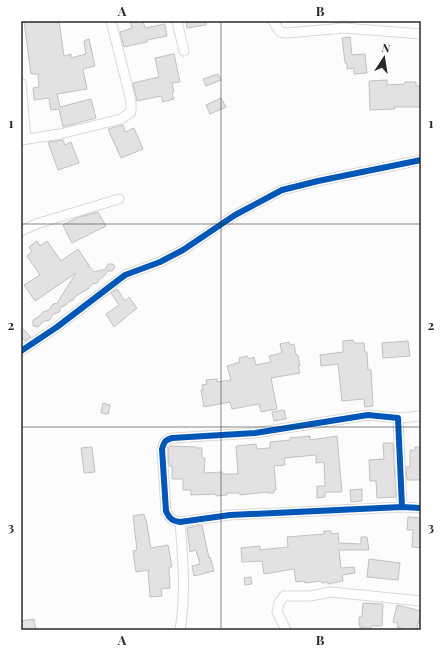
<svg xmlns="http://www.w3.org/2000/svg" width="442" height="651" viewBox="0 0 442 651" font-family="'Playfair Display',serif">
  <rect width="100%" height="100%" fill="#fdfcfd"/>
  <g fill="#e4e1e3" stroke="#c2bfc0">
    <path d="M24 21H59L64 56 71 54V58L86 54 84 41 89 39 95 66 83 69 87 89 57 94 60 107 91 99 96 118 63 127 59 109 51 110 49 98 34 100 33 88 39 87 38 74H31Z"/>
    <path d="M130 21H143L145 28 165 24 167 36 147 40V42L124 47 120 32 132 28Z"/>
    <path d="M186 21H206V25L187 28Z"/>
    <path d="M350 37 352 55 365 54 367 73 354 74V68L347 69V63H345L342 38Z"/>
    <path d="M174 54 180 82 172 83 174 92 172 93 174 99 163 102 161 96 137 101 133 83 159 77 155 58Z"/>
    <path d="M218 74 221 80 206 86 203 79Z"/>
    <path d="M387 80V85L405 84V82H416V86H421V107H394L395 109 370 110 369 81Z"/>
    <path d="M221 98 226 107 210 114 206 105Z"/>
    <path d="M123 125 125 132 134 128 143 149 121 158 108 129Z"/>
    <path d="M63 140 65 145 71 142 79 163 58 170 48 142Z"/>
    <path d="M98 212 106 226 72 243 63 225 76 218Z"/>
    <path d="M37 241 40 246 47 241 61 261 78 249 89 265 87 266H89L94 272 101 270H105L108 264H113L115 268 112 271H108L104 276 100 279 97 283 92 284 88 289 76 296 73 300 68 302 66 305 61 307 59 312 52 315 50 320 44 321 38 327 33 326V320L41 315 43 312 49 310 53 304 58 303 59 300 76 273 35 301 24 285 40 275 27 256 32 252 29 247Z"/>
    <path d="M117 289 125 301 129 297 137 308 114 327 106 314 119 305 111 293Z"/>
    <path d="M21 327 31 337 25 341 21 337Z"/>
    <path d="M353 340 354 343H364L365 352H367L368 370H371L373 406 365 407 364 399 342 401 338 364 321 366 320 355 343 352V341Z"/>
    <path d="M408 341 410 356 383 358 382 343Z"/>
    <path d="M289 342 290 345 294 344 296 355H298L300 366H298L300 373 271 378 277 409 261 412 259 404 232 409 230 402 204 407 201 390H203L202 385 207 384 206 380 217 379V382L231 380 227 366 240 362 239 358 247 356 249 359 254 357 256 365 271 362 269 356 282 353 280 344Z"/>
    <path d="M103 403 110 405 108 414 101 413Z"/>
    <path d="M284 410 286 419 274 421 272 412Z"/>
    <path d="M310 436V440L337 436 342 492H325V497L317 498V486H325L324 462 316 463V455L284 458 285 465 274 466 276 490H274V493H267V492L240 495V493H227V495L216 496V494L191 495V490H183V479H172V466H169L168 450 170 446 196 447V448H202V458H205L204 473 222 472V474H238L236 446 256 444 257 449 270 448V442L290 440V438Z"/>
    <path d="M383 443H393L396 497 377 498 376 481H370L369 460 384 459Z"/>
    <path d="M92 447 95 472 84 473 81 448Z"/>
    <path d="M415 447H421V480H407L406 467H410V450H415Z"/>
    <path d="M362 489V501L351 502 350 490Z"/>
    <path d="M144 514 145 519H146L151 548 168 545 172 567H169L170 588 161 589 162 596 150 597 148 570 136 572 133 551 137 550 133 516Z"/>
    <path d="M408 517 421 518V548L412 547 413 530H407Z"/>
    <path d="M202 525 209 558 210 557 214 571 194 576 192 566 200 564 196 550 190 552 187 528Z"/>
    <path d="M324 531H331V534L338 533 339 543 361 544V537H367L369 550H339L341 568 354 567 355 573 342 575 343 581 328 584V582L322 583 321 581 305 583V581L296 582 294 569 264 574 262 561 242 562 241 548 260 546V550L288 547 287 537 324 534Z"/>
    <path d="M369 559 400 563 398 580 367 577Z"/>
    <path d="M251 577 252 584 245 585 244 578Z"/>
    <path d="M363 603 383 604 382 626H371V628H360V625H359V617H362Z"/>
    <path d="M397 605 421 611 417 629 413 628 412 630H409L397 627 398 623 393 622Z"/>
    <path d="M34 619 36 630H21V621Z"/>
  </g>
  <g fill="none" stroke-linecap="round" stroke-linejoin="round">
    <defs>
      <g id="minor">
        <path d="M177 21 184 51"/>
        <path d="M273 21 280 32 287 33 344 28 421 34"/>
        <path d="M21 83 26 139"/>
        <path d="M21 140 60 134 121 119 131 112V101L111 21"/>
        <path d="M21 231 36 224 119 199"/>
        <path d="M21 351 57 327 125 275 160 262 183 250 235 215 282 190 318 181 421 160"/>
        <path d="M398 418 421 416"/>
        <path d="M402 507 398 418 368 415 255 433 172 438C165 440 164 442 162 449L166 511C169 518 172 521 180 522L230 515 402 507 421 508"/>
        <path d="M180 630C186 594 183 558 180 522"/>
        <path d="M286 630 277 612 279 603 284 596H310L331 592 421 601"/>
      </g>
    </defs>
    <use href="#minor" stroke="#d9d7da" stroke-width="11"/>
    <use href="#minor" stroke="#fff" stroke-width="9"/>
    <defs>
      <g id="cycleway">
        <path d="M21 351 57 327 125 275 160 262 183 250 235 215 282 190 318 181 421 160"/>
        <path d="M402 507 398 418 368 415 255 433 172 438C165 440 164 442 162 449L166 511C169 518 172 521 180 522L230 515 402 507 421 508"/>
      </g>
    </defs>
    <use href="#cycleway" stroke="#fff" stroke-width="8"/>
    <use href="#cycleway" stroke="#0057b8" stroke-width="6"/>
  </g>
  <path fill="none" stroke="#2c282d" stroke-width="1" stroke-opacity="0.55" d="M221 21V630M21 224H421M21 427H421"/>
  <rect width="442" height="651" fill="none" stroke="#ffffff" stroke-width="44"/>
  <g transform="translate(384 58) rotate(12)" stroke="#ffffff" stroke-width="3" paint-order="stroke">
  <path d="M0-3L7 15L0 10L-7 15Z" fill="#2c282d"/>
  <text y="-6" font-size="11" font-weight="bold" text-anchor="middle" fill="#2c282d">N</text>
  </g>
  <rect x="22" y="22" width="398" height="607" fill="none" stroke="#2c282d" stroke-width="1.5"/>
  <g font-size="13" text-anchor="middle" font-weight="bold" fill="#2c282d">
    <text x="122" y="16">A</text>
    <text x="320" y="16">B</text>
    <text x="11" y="128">1</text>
    <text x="431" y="128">1</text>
    <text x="11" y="330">2</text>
    <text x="431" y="330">2</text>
    <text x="11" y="532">3</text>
    <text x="431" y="532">3</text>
    <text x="122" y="645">A</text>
    <text x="320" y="645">B</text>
  </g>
</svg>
